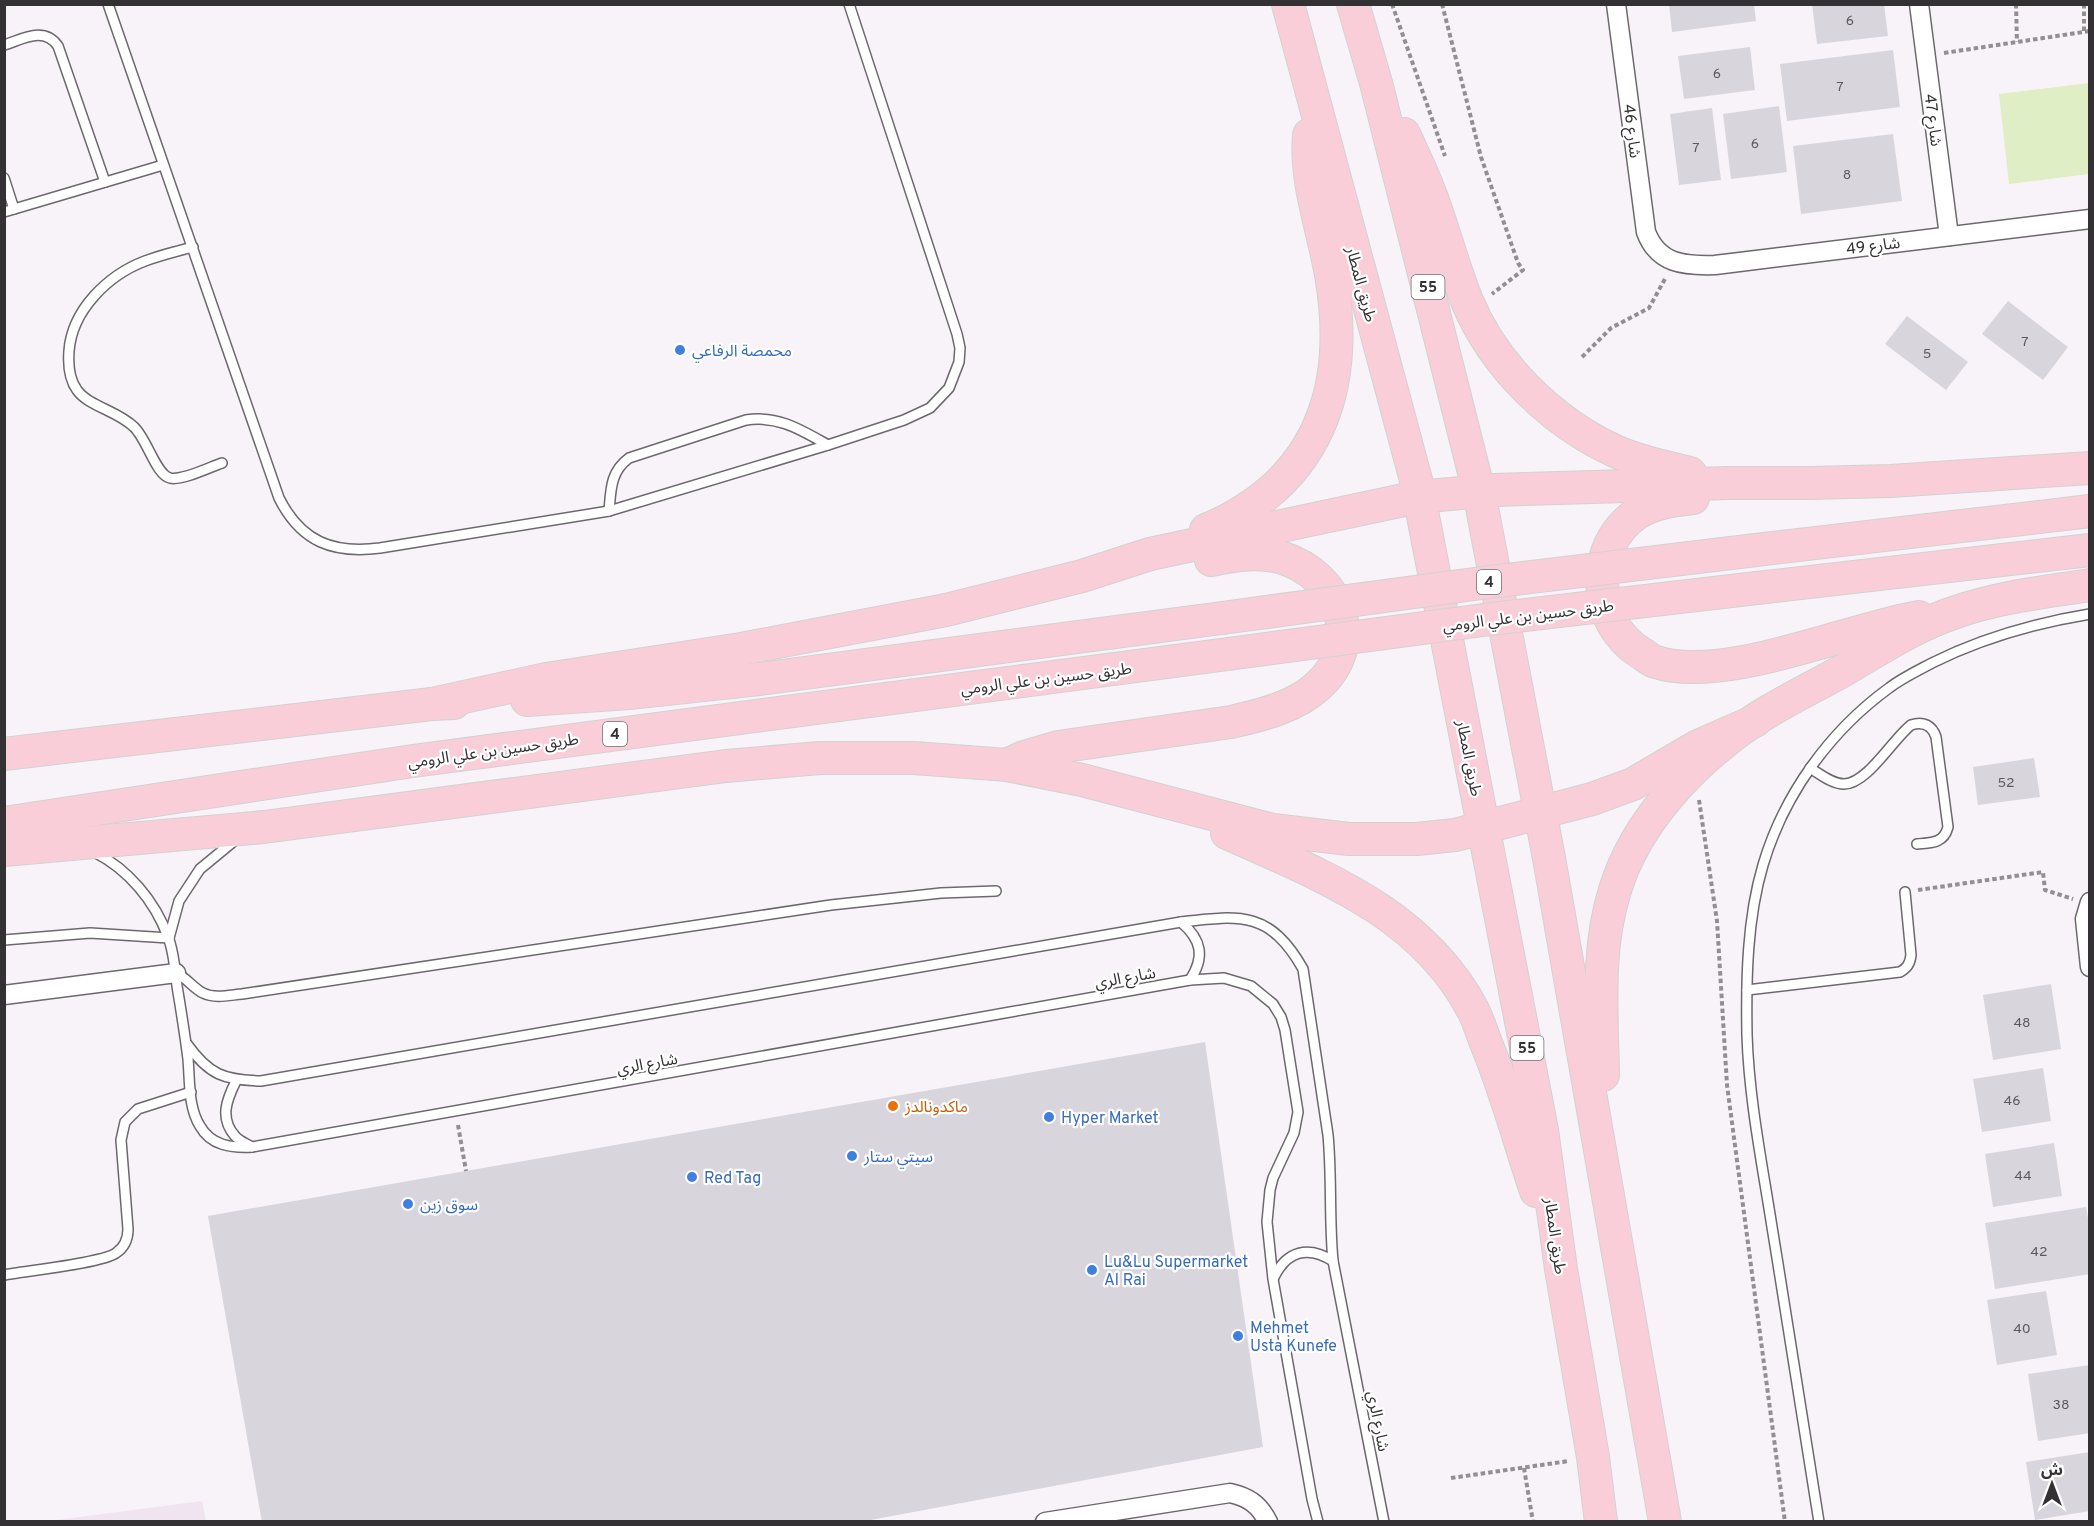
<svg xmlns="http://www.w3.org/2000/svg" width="2094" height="1526" viewBox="0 0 2094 1526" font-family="Overpass,'Noto Sans Arabic',sans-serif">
  <rect width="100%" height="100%" fill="#f8f3f8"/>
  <path fill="#f0e4f0" d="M202 1501 206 1521H49Z"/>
  <path fill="#dfeec4" d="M2089 83V174L2009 184 1999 94Z"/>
  <g fill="#d9d5dc">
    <path d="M1669 4H1754L1756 21 1672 32Z"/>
    <path d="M1812 4H1884L1888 36 1817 44Z"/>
    <path d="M1750 47 1755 90 1684 99 1678 56Z"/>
    <path d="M1893 50 1900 107 1787 121 1780 64Z"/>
    <path d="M1779 106 1787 172 1731 179 1723 114Z"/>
    <path d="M1712 108 1721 180 1679 185 1670 114Z"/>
    <path d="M1893 134 1902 201 1801 214 1793 146Z"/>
    <path d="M2008 301 2068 347 2043 380 1982 334Z"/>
    <path d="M1907 316 1968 362 1946 390 1885 344Z"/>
    <path d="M2034 758 2040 797 1978 805 1973 767Z"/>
    <path d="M2051 984 2061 1049 1993 1060 1983 995Z"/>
    <path d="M1205 1042 1263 1447 860 1522H262L208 1216Z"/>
    <path d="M2043 1068 2051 1121 1982 1132 1973 1079Z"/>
    <path d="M2054 1143 2062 1196 1993 1207 1985 1154Z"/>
    <path d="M2086 1207 2090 1229V1274L1995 1289 1985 1223Z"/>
    <path d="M2046 1291 2057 1355 1997 1365 1987 1300Z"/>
    <path d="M2090 1365V1433L2038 1441 2028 1374Z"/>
    <path d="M2090 1452V1511L2035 1520 2026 1462Z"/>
  </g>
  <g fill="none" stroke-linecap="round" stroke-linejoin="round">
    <defs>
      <g id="service">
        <path d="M108 4 279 498C301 542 333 554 380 548L609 511 828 445 904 420 930 408 949 388 959 362 960 348 957 334 849 4"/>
        <path d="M4 45C23 39 44 26 58 46L105 182"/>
        <path d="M4 178 14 209"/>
        <path d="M4 212 163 165"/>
        <path d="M193 247C177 251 161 255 145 261 108 275 72 310 69 351 68 364 69 379 77 390 88 406 118 411 134 427 147 439 156 475 170 478 182 481 210 467 222 463"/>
        <path d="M609 511C611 490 610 472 629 458L746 420C778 415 801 430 828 445"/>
        <path d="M1810 768C1820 774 1832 784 1844 784 1867 784 1893 739 1911 725 1923 721 1932 725 1936 737L1948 827C1944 843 1932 843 1917 844"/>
        <path d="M94 852C128 869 155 901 168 937 174 952 175 970 177 986 181 1010 185 1035 188 1059 190 1081 188 1107 200 1126 211 1146 232 1148 252 1147L1190 980 1224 978 1251 986 1273 1004 1281 1017 1285 1030 1298 1112 1294 1133 1273 1178 1270 1190 1267 1222 1273 1279 1312 1499 1318 1522"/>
        <path d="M1181 922C1202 940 1205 957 1190 980"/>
        <path d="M169 938 179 901 200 869 234 841"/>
        <path d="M4 940 90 933 169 938"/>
        <path d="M176 973C187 978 193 988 203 993 215 999 230 995 242 994L831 905 941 893 996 891"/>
        <path d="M1747 990 1900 972C1907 968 1910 964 1911 955L1905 892"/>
        <path d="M187 1044C209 1075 224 1080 261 1081L1181 922C1241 915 1270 911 1303 969L1328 1135C1332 1177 1329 1219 1333 1261L1384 1522"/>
        <path d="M236 1081C227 1099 219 1118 235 1136 239 1141 247 1144 252 1147"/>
        <path d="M4 1275C25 1271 103 1263 116 1253 125 1247 128 1239 128 1229L121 1140 125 1122 138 1109 191 1092"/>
        <path d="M1274 1277C1287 1251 1308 1245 1333 1261"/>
        <path d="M1819 1522C1803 1423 1788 1325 1772 1227 1762 1163 1749 1099 1747 1035 1746 979 1747 919 1763 865 1784 794 1830 731 1889 688 1902 678 1917 671 1932 663 1982 638 2035 623 2090 614"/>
      </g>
      <g id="minor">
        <path d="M1616 4 1646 232C1658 264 1684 266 1715 265L2090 219"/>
        <path d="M1919 4 1949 236"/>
        <path d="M2090 902 2085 919 2090 967"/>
        <path d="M4 995 176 973"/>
        <path d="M1045 1522 1230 1493C1248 1497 1259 1504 1268 1522"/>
      </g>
      <g id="trunk">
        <path d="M1288 4 1416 480 1542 1130 1561 1269 1593 1457 1601 1522"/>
        <path d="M1353 4 1376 83 1479 492 1549 858 1665 1522"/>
        <path d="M1404 134C1414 156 1425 178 1433 201 1445 234 1454 269 1467 301 1494 366 1552 422 1615 451 1639 462 1665 467 1690 473"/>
        <path d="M1693 498C1674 500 1652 503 1636 514 1588 548 1592 623 1641 653 1646 656 1651 661 1656 662 1724 684 1848 629 1919 617"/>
        <path d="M1206 530C1318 483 1351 390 1331 275 1323 228 1305 183 1309 135"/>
        <path d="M1756 550 2090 511"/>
        <path d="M1757 588 2090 550"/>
        <path d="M527 700 629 693 759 679 1222 618"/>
        <path d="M432 704 546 679 741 649 946 610 1082 576 1150 554 1418 497 1494 490 1729 483H1810L1891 481 2090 468"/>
        <path d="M4 754 432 704 454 703"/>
        <path d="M1007 765 1024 757 1058 747 1231 722C1261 715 1296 707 1319 685 1366 641 1339 576 1283 558 1259 551 1235 555 1211 560"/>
        <path d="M4 823 413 761 1228 654"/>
        <path d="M1227 833C1322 876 1421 912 1473 1010 1479 1022 1483 1036 1488 1048 1507 1095 1520 1144 1536 1191"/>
        <path d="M4 850 264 827 726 766 820 758H914L1007 765 1082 780 1273 830 1349 839H1417L1455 835 1592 799 1633 784 1698 746 1755 721"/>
        <path d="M1603 1075C1602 1013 1596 950 1615 890 1636 821 1694 761 1753 721 1782 702 1814 687 1844 670 1880 649 1916 625 1956 612 1999 597 2045 592 2090 585"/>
      </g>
    </defs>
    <use href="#service" stroke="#6d686d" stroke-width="12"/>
    <use href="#minor" stroke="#6d686d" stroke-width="21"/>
    <use href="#trunk" stroke="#d2d2d2" stroke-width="34"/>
    <g stroke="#928f92" stroke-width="4" stroke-dasharray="4.5 3" stroke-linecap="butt">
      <path d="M1392 4 1445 156"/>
      <path d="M1442 4 1481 157 1518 263 1523 270 1492 294"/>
      <path d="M2016 4 2017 42"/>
      <path d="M2084 4V32"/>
      <path d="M1944 53 2090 31"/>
      <path d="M1582 357 1611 328 1649 308 1666 277"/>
      <path d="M1699 800 1717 921 1727 1085 1785 1522"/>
      <path d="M1918 890 2043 872 2045 890 2073 899"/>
      <path d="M458 1125 466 1171"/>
      <path d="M1524 1468 1533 1522"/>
      <path d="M1451 1478 1569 1461"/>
      <path d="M1733 1522H1741"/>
    </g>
    <use href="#service" stroke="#fff" stroke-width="9"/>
    <use href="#minor" stroke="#fff" stroke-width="18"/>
    <use href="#trunk" stroke="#faced8" stroke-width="32"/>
    <defs>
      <g id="trunk-bridge">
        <path d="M1222 618 1489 582 1756 550"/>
        <path d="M1228 654 1491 619 1757 588"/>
      </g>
    </defs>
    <use href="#trunk-bridge" stroke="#d2d2d2" stroke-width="34" stroke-linecap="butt"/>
    <use href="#trunk-bridge" stroke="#faced8" stroke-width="32"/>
  </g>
  <g fill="#3f7fe0" stroke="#fff" stroke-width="2">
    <circle cx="680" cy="350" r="6"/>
    <circle cx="1049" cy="1117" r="6"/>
    <circle cx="852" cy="1156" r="6"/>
    <circle cx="692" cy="1177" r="6"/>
    <circle cx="408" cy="1204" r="6"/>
    <circle cx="1092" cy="1270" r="6"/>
    <circle cx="1238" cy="1336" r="6"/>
  </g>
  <circle fill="#e8710a" stroke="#fff" stroke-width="2" cx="893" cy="1106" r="6"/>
  <g text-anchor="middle" stroke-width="4.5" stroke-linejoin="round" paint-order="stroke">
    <g font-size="14" fill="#5c5a5d">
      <text x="1850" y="25">6</text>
      <text x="1717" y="78">6</text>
      <text x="1840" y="91">7</text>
      <text x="1755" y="148">6</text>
      <text x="1696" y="152">7</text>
      <text x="1847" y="179">8</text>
      <text x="2025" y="346">7</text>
      <text x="1927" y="358">5</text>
      <text x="2006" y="787">52</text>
      <text x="2022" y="1027">48</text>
      <text x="2012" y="1105">46</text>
      <text x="2023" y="1180">44</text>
      <text x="2039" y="1256">42</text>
      <text x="2022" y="1333">40</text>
      <text x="2061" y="1409">38</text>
    </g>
    <g fill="#fff" stroke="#706f70" stroke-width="1.5">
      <rect x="1411.5" y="275" width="33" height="24" rx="4.5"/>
      <rect x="1477" y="570" width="24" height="24" rx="4.5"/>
      <rect x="603" y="722" width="24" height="24" rx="4.5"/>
      <rect x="1510.5" y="1036" width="33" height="24" rx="4.5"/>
    </g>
    <g font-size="15" font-weight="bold" fill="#333133">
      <text x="1428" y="292">55</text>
      <text x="1489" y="587">4</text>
      <text x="615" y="739">4</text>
      <text x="1527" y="1053">55</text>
    </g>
    <g font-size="16" fill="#333133" stroke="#fff">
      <text transform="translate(1934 120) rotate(83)" y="6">شارع 47</text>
      <text transform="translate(1633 131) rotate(83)" y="6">شارع 46</text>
      <text transform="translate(1873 245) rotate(-7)" y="6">شارع 49</text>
      <text transform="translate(1362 284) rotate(75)" y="6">طريق المطار</text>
      <text transform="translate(1528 615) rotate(-7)" y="6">طريق حسين بن علي الرومي</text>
      <text transform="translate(1046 678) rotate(-7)" y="6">طريق حسين بن علي الرومي</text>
      <text transform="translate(493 750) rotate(-8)" y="6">طريق حسين بن علي الرومي</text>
      <text transform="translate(1470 758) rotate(79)" y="6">طريق المطار</text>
      <text transform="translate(1125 977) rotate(-10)" y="6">شارع الري</text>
      <text transform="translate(647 1063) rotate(-10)" y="6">شارع الري</text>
      <text transform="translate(1556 1236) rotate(82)" y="6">طريق المطار</text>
      <text transform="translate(1379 1421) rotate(79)" y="6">شارع الري</text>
    </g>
    <g font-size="16" fill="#366cbe" stroke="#fff" text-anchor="start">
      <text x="692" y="356">محمصة الرفاعي</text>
      <text x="1061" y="1123">Hyper Market</text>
      <text x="864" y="1162">سيتي ستار</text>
      <text x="704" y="1183">Red Tag</text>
      <text x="420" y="1210">سوق زين</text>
      <text x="1104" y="1267">Lu&amp;Lu Supermarket<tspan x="1104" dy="18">Al Rai</tspan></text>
      <text x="1250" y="1333">Mehmet<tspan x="1250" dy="18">Usta Kunefe</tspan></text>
    </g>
    <g font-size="16" fill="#c56008" stroke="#fff" text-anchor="start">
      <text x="905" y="1112">ماكدونالدز</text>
    </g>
  </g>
  <rect width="2094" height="1526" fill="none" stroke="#333133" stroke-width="12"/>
  <g transform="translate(2052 1484)" stroke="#ffffff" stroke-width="4.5" paint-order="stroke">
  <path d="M0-4.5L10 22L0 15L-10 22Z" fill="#333133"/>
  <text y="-9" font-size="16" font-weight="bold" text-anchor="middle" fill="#333133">ش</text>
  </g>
</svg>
